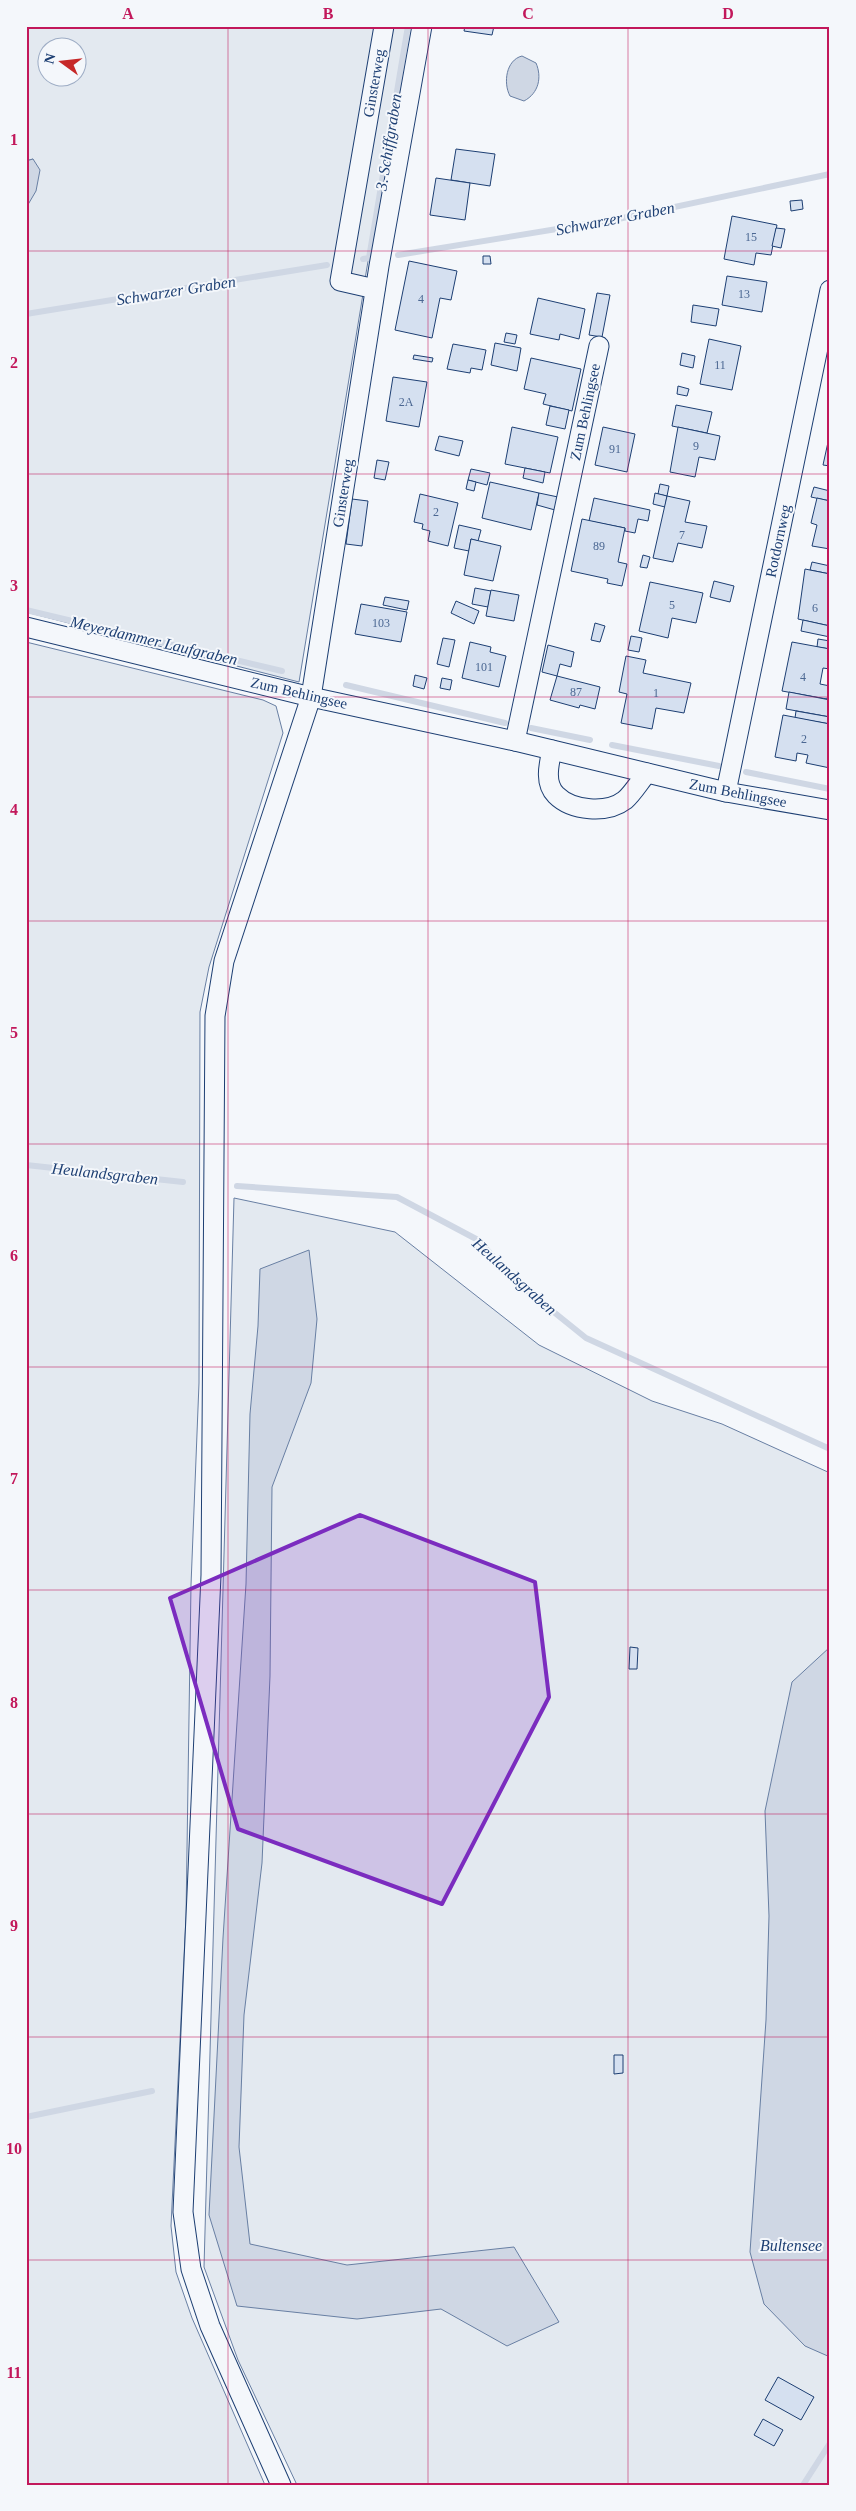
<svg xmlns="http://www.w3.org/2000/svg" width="856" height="2511" viewBox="0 0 856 2511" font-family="Georgia,serif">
  <rect width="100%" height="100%" fill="#f4f7fb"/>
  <g fill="#e3e9f0" stroke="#687fa3" fill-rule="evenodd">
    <path d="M26 26H383L338 282 364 288 299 682 26 612V208L28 207 33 159 26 161ZM48 48H78V78H48Z"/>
    <path d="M386 26H408L364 285 342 280Z"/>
    <path d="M26 642 263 700 276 706 283 733 209 967 200 1012 199 1383 191 1585 186 1916 171 2226 176 2272 192 2318 265 2485H26Z"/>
    <path d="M234 1198 395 1232 539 1345 652 1401 722 1424 830 1473V2485H297L238 2360 204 2267Z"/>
  </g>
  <g fill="#cfd7e4" stroke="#687fa3">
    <path d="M522 56 536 63C542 77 539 93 524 101L510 96C503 83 506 60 522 56Z"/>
    <path d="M33 159 40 170 36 191 26 208V161Z"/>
    <path d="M309 1250 317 1319 311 1383 272 1487 270 1676 262 1863 244 2015 239 2147 250 2244 347 2265 514 2247 559 2322 507 2346 441 2309 357 2319 237 2306 209 2215 223 1938 246 1584 250 1414 258 1326 260 1269Z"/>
    <path d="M830 1647V2357L805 2346 764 2304 750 2252 766 2020 769 1916 765 1811 792 1682Z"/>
  </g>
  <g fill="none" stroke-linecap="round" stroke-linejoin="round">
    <g stroke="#cfd7e4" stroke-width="6">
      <path d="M398 255 618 219 830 174"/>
      <path d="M363 259 369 258 408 26"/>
      <path d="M26 314 327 265"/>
      <path d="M26 610 282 671"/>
      <path d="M346 685 505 723"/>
      <path d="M531 728 590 740"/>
      <path d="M612 745 719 766"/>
      <path d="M746 772 830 789"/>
      <path d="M26 1165 183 1182"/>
      <path d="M237 1186 397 1197 478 1240 519 1284 586 1338 830 1449"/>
      <path d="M26 2117 152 2091"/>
      <path d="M803 2485 830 2443"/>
    </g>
  </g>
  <g fill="#d5e0f0" stroke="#1d3f73">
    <path d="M465 26H494L492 35 464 31Z"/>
    <path d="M456 149 495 154 490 186 451 180Z"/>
    <path d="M436 178 470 183 465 220 430 215Z"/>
    <path d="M802 200 803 209 791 211 790 201Z"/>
    <path d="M732 216 777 225 771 255 756 253 754 265 724 259Z"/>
    <path d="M776 228 785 229 781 248 772 246Z"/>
    <path d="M483 256H490L491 264H483Z"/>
    <path d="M409 261 457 271 451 300 440 298 432 338 395 330Z"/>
    <path d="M727 276 767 282 762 312 722 305Z"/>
    <path d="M597 293 610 295 602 337 589 335Z"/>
    <path d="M538 298 585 309 579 339 560 334 559 340 530 334Z"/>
    <path d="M693 305 719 309 716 326 691 322Z"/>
    <path d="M506 333 517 335 515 344 504 342Z"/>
    <path d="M709 339 741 346 732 390 700 384Z"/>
    <path d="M495 343 521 348 517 371 491 365Z"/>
    <path d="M453 344 486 350 482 370 471 368 470 373 447 369Z"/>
    <path d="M682 353 695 356 693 368 680 365Z"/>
    <path d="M414 355 433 358 432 362 413 359Z"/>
    <path d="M531 358 581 369 572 411 543 404 546 394 524 389Z"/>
    <path d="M393 377 427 382 419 427 386 421Z"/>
    <path d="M678 386 689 389 687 396 677 394Z"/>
    <path d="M676 405 712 412 707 433 672 426Z"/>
    <path d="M550 406 569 410 565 429 546 425Z"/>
    <path d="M512 427 558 437 550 473 505 464Z"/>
    <path d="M603 427 635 434 627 472 595 465Z"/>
    <path d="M678 427 720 436 715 460 699 457 695 477 670 472Z"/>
    <path d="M830 433V466L823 465Z"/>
    <path d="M439 436 463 441 459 456 435 450Z"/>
    <path d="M377 460 389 462 385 480 374 478Z"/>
    <path d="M525 468 545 472 543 483 523 478Z"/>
    <path d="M471 469 490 473 487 485 468 480Z"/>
    <path d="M468 480 476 482 474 491 466 489Z"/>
    <path d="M490 482 539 493 531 530 482 518Z"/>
    <path d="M660 484 669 486 667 496 658 494Z"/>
    <path d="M814 487 830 491V501L811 497Z"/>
    <path d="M539 493 558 497 555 510 537 505Z"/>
    <path d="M655 493 667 496 665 507 653 504Z"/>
    <path d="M420 494 458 503 448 546 428 541 430 531 422 529 423 524 414 522Z"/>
    <path d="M667 496 690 501 685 522 707 526 702 548 678 543 673 562 653 558Z"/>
    <path d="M594 498 650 510 648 521 638 519 635 533 625 531V528L589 521Z"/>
    <path d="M817 498 830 501V549L812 546 817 525 811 523Z"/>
    <path d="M352 499 368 501 362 546 346 544Z"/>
    <path d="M582 519 625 528 618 562 627 564 622 586 607 583 608 579 571 571Z"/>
    <path d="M459 525 481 530 478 541 471 539 469 551 454 548Z"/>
    <path d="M471 539 501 546 493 581 464 575Z"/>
    <path d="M643 555 650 557 647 568 640 567Z"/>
    <path d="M812 562 830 566V574L810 570Z"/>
    <path d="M805 569 830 574V626L798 619Z"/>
    <path d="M714 581 734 586 730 602 710 597Z"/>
    <path d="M650 582 703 593 696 623 672 618 668 638 639 631Z"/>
    <path d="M475 588 491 591 488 607 472 604Z"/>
    <path d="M491 590 519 595 514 621 486 616Z"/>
    <path d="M385 597 409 601 407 610 383 605Z"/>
    <path d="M456 601 479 611 474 624 451 613Z"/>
    <path d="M361 604 407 612 401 642 355 634Z"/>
    <path d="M803 620 830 626V637L801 631Z"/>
    <path d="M595 623 605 626 600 642 591 640Z"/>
    <path d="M631 636 642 638 639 652 628 650Z"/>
    <path d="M443 638 455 640 449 667 437 664Z"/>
    <path d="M818 639 830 641V649L817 647Z"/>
    <path d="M470 642 491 647 490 652 506 656 499 687 462 678Z"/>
    <path d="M792 642 830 649V669L823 668 820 684 830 686 827 699 782 691Z"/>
    <path d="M548 645 574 652 571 667 560 664 557 676 542 672Z"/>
    <path d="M626 656 646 660 643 673 691 683 684 713 656 708 652 729 621 723 627 694 619 692Z"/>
    <path d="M415 675 427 678 424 689 413 686Z"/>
    <path d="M557 676 600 687 595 709 580 705 579 708 550 700Z"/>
    <path d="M442 678 452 680 450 690 440 688Z"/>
    <path d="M789 692 830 700V717L786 709Z"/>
    <path d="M796 711 830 717V724L795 718Z"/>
    <path d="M783 715 830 724V768L806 763 808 755 797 753 796 761 775 757Z"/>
    <path d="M630 1647 638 1648 637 1669H629Z"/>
    <path d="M614 2055H623V2073L614 2074Z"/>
    <path d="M778 2377 814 2397 801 2420 765 2400Z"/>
    <path d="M763 2419 783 2430 774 2446 754 2435Z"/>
  </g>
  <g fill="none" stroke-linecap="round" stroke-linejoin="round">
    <defs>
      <g id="minor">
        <path d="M375 289 340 281 384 26"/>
        <path d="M26 627 311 697 515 741 726 792 830 810"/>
        <path d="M515 741 599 346"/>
        <path d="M552 750C549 764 544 783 556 795 572 811 607 814 625 800 633 793 640 781 647 773"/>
        <path d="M726 792 830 290"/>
        <path d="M281 2485 210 2326 191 2269 183 2212 211 1575 215 1016 224 961 311 697 379 266 422 26"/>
      </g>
    </defs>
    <use href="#minor" stroke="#1d3f73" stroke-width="21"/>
    <use href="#minor" stroke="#f4f7fb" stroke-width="19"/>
  </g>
  <path fill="#7b2cbf" fill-opacity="0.2" stroke="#7b2cbf" stroke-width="4" stroke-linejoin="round" d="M360 1515 535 1582 549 1697 442 1904 238 1829 170 1598Z"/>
  <path fill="none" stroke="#c2185b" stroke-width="1" stroke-opacity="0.55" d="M228 26V2485M428 26V2485M628 26V2485M26 251H830M26 474H830M26 697H830M26 921H830M26 1144H830M26 1367H830M26 1590H830M26 1814H830M26 2037H830M26 2260H830"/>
  <g text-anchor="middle" stroke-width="4" stroke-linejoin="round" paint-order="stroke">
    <g font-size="12" fill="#4b6792">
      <text x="751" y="241">15</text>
      <text x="744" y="298">13</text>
      <text x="421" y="303">4</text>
      <text x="720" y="369">11</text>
      <text x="406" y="406">2A</text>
      <text x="696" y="450">9</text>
      <text x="615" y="453">91</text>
      <text x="436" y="516">2</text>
      <text x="682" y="539">7</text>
      <text x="599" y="550">89</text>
      <text x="672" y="609">5</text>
      <text x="815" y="612">6</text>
      <text x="381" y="627">103</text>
      <text x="484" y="671">101</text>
      <text x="803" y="681">4</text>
      <text x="576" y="696">87</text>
      <text x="656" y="697">1</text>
      <text x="804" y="743">2</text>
    </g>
    <g font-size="15" fill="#1d3f73" stroke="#f4f7fb">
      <text transform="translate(374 83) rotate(-80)" y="5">Ginsterweg</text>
      <text transform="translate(585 412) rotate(-78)" y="5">Zum Behlingsee</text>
      <text transform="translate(343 493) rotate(-81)" y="5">Ginsterweg</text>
      <text transform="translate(778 541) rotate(-78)" y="5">Rotdornweg</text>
      <text transform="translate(299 693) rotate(13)" y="5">Zum Behlingsee</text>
      <text transform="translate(738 793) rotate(11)" y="5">Zum Behlingsee</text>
    </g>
    <g font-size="16" font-style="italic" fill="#1d3f73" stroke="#f4f7fb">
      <text transform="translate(388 142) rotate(-81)" y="6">3. Schiffgraben</text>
      <text transform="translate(615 218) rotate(-11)" y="6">Schwarzer Graben</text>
      <text transform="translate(176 290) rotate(-9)" y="6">Schwarzer Graben</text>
      <text transform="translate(154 640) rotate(13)" y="6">Meyerdammer Laufgraben</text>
      <text transform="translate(105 1173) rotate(6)" y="6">Heulandsgraben</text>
      <text transform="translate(515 1276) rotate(42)" y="6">Heulandsgraben</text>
      <text x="791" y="2251">Bultensee</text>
    </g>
  </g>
  <rect width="856" height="2511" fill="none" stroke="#f4f7fb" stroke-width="55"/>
  <g transform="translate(62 62) rotate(285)"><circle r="24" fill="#f4f7fb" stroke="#9eadc5"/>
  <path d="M0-4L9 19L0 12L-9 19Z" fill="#c62828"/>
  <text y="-8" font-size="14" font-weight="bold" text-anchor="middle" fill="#1d3f73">N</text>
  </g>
  <rect x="28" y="28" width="800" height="2456" fill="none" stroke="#c2185b" stroke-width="2"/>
  <g font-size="16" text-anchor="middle" font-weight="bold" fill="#c2185b">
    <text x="128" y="19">A</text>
    <text x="328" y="19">B</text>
    <text x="528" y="19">C</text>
    <text x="728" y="19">D</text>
    <text x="14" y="145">1</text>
    <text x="14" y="368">2</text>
    <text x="14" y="591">3</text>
    <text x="14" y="815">4</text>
    <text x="14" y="1038">5</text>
    <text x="14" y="1261">6</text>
    <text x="14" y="1484">7</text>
    <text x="14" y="1708">8</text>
    <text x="14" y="1931">9</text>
    <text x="14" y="2154">10</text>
    <text x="14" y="2378">11</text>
  </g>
</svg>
